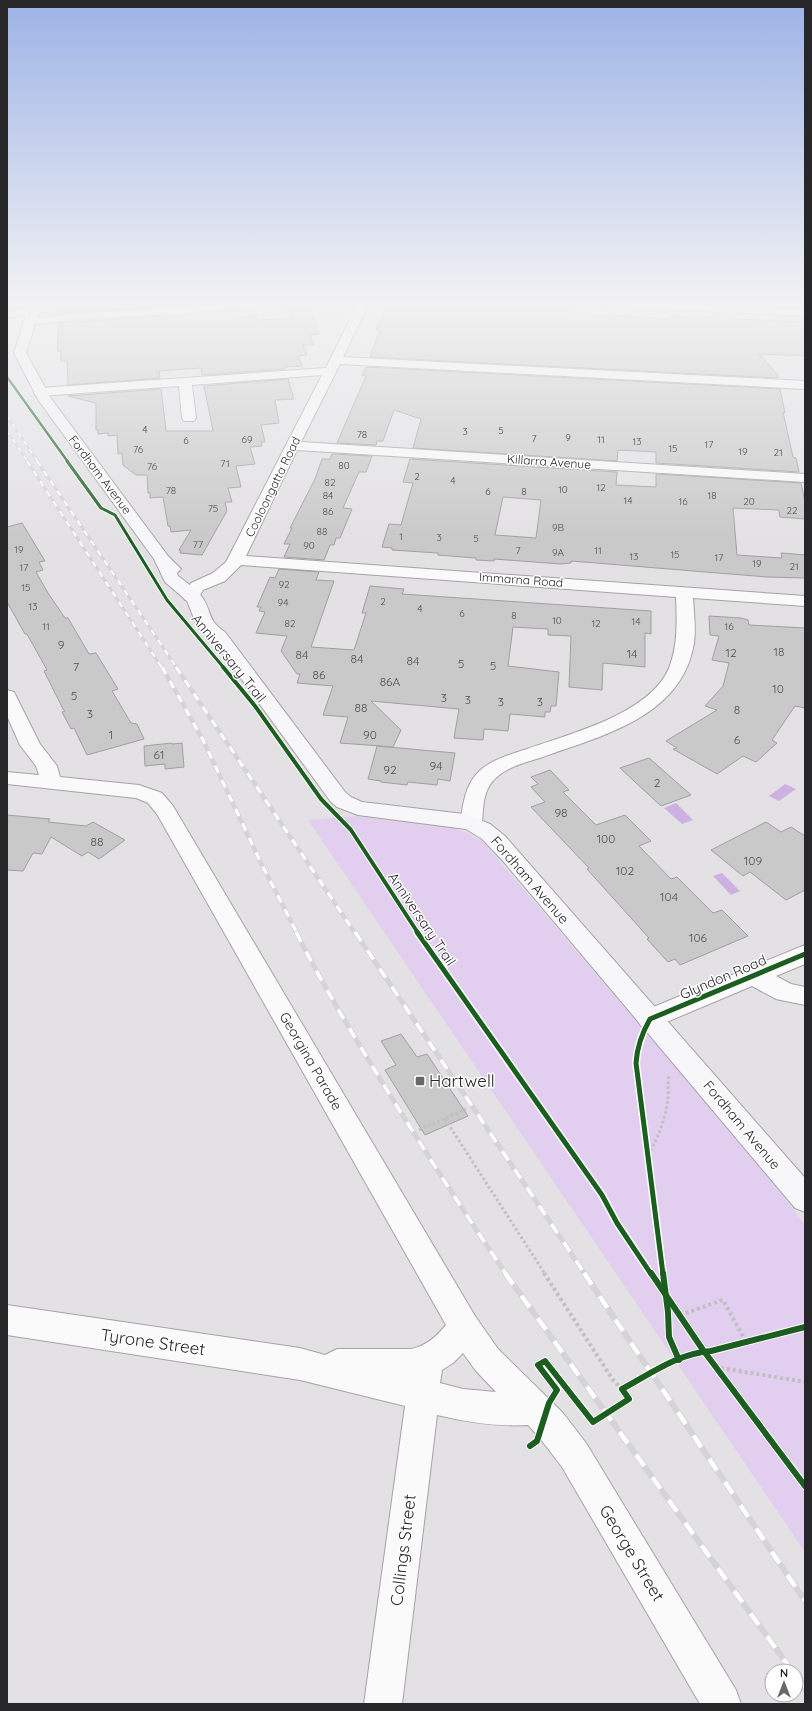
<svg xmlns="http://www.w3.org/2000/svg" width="812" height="1711" viewBox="0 0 812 1711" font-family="Quicksand,sans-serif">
  <rect width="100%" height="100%" fill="#e3e1e4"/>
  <path fill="#e2cff0" d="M357 816 454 828 465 832 483 842 759 1164 805 1225V1552L308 820Z"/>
  <g fill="#ceb1e3">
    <path d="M785 784 796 789 779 801 769 796Z"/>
    <path d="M676 803 693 820 682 824 664 808Z"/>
    <path d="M722 873 740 891 731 895 713 876Z"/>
  </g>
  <g fill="#c9c9c9" stroke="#a0a0a0" fill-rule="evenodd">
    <path d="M60 301H240L59 314Z"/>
    <path d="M434 303 456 304 455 305 474 307 588 313V314L624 316 670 319V316L805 322V356L759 354 777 374 778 378 370 357 380 330H376L386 308 432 310Z"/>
    <path d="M310 308 319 334 310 335 314 345H303L307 355 298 356 302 366 284 367 285 369 202 375 201 368 159 371 160 378 68 385 67 361H61V351H57L59 323 240 311V317L256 316 257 320 294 318 290 309Z"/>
    <path d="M366 367 780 389 785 413 783 412 793 457 796 458 799 472 656 463V452L618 450 617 461 413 448 421 419 394 410 383 441H377L376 445 337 443 366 376 362 375Z"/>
    <path d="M288 379 294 399 275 400 279 423 261 425 265 442H261L262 446 250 447 255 464 236 466 241 487 228 488 232 502H225L227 511 202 555 180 553 181 551 179 550 191 530 171 532 170 526H168L163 497 150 498V493H148L147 475H136L123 465 122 453 118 454 117 435 108 436V433L98 434V430H96V403L68 396 161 389 166 431H213L204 386Z"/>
    <path d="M332 454 372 456 366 472H359L343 508 352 509 340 538H336L334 545H330L324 560 284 557 290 544H284L292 528H290L315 479 322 459H330Z"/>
    <path d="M410 459 617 472 616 485 656 487V474L801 483 805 502V519L780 517 779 510 733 508 737 555 782 558 781 553 805 555V578L767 577 571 561V563L561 564 494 559V561L476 560V558L438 555V553L392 550V548L382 547 389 524 401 525 413 483 403 482ZM503 497 541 500 536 538 495 535Z"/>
    <path d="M22 523 45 561 39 562 43 570 36 572 48 593 65 618H68L89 654 96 653 118 689 112 691 131 723 137 724 144 739 87 755 74 728 71 729 62 712 65 711 63 709 44 671 47 670 27 634H25L7 602V527Z"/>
    <path d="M279 569 319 572 316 580 334 581 311 647 354 650 366 613H362L370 586 404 589 402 594 651 611V634L645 633V667L603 663 602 690 569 687 571 636 548 635V629L513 627 508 666 559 672 556 706H551L550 712H545V717L510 714 508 731 484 729 483 740 454 738 459 709 371 701 401 730 393 747 340 743 348 717 323 715 333 686 297 683 300 674H297L281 651 287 636 256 633 265 612 259 611 261 607H257L270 577 275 578Z"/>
    <path d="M709 616 741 618 748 620 749 625 805 628V708L795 706 772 740 777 743 756 762 743 756 717 774 673 749 677 748 666 741 717 710 705 706 723 686 729 663 712 660 719 636 710 635Z"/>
    <path d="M172 743V744L182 743 184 767 165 769V764L145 766 144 746Z"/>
    <path d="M377 746 455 753 450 781 438 779 437 785 408 782 407 785 381 782V781L368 779Z"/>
    <path d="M649 758 691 795 661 806 620 768Z"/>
    <path d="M550 770 569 790 563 792 596 825 625 815 651 841 639 846 671 879 677 877 713 913 722 910 748 936 680 965 675 959 668 962 647 939 649 938 587 869 589 868 531 807 545 802 531 787 538 784 531 777Z"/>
    <path d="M7 815 50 819 48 822 86 826 93 822 125 840 99 859 88 852 82 856 51 837 42 854 33 853 23 871 7 870Z"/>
    <path d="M766 822 781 832 791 827 805 836V890L786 900 750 872 743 876 711 850Z"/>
    <path d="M401 1034 417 1057 427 1054 468 1116 425 1135 385 1070 396 1065 381 1041Z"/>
  </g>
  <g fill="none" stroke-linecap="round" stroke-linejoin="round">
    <defs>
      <g id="street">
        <path d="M267 301H327L322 304 71 320 29 325 25 324 23 322 25 320 29 319 71 314Z"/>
        <path d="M359 301H370L343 357 805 381V389L340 364 301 442 805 474V482L297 450 246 556 805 596V606L693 598C694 613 696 629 694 643 682 718 600 736 540 758 523 763 500 769 490 785 483 795 483 811 482 823L479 828 471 830 463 828 460 823C463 807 464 791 474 777 486 761 508 755 527 749 569 734 650 714 669 668 678 645 677 621 676 597L241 565 225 581 203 590 197 600 191 601 185 600 183 596 191 583 213 573 226 562 322 375 192 385 196 418 194 421H184L182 418 179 386 40 396 35 395 34 392 35 389 40 388 326 368Z"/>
        <path d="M546 301H625L805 310V316L551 304Z"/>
        <path d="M7 690 14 692 40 744 57 766 60 777 139 785 162 793 173 806 475 1316 498 1349 563 1413 586 1443 736 1690 741 1704H700L562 1467 539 1437 528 1425C497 1427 467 1422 437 1415L402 1704H364L405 1406 300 1380 7 1335V1305L300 1348 325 1355 337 1349H411C426 1346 436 1337 446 1325L157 814 148 803 136 798 7 784V772L39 775 36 766 20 745 7 716ZM463 1353 476 1371 496 1392 463 1389 440 1383 442 1370 453 1363Z"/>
        <path d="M805 945V964L776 976 791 984 805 987V1005L776 999 752 986 650 1029 641 1026 637 1019 641 1012Z"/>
      </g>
      <path id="secondary" d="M30 301H42L26 353 52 400 168 556 181 569 177 573 178 576C186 582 196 589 202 597 213 613 206 619 225 632L345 792 351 797 362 802 464 814 490 824 505 836 805 1178V1212L795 1208 503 861 482 839 466 829 358 815 337 807 331 802 213 640 204 634 197 626 187 601 165 582 154 559 39 401 14 353 26 315 7 318V312L28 307Z"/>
    </defs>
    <use href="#street" stroke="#a4a3a5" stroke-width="2"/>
    <use href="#secondary" stroke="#a4a3a5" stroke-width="2"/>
    <g stroke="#c1c0c1" stroke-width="3" stroke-dasharray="2.5 2.5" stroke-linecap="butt">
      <path d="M445 1119 545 1274"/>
      <path d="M419 1130 466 1109"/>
      <path d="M648 1155C658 1138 666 1118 668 1098 669 1091 667 1084 669 1076"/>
    </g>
    <g stroke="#c1c0c1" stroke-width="4" stroke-dasharray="3 3" stroke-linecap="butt">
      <path d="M544 1273 613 1380 622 1389"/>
      <path d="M680 1315 723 1300 746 1342"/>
      <path d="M715 1367 805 1382"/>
    </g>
    <use href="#street" fill="#fbfafb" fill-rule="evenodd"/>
    <use href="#secondary" fill="#f7f6f8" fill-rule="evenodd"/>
    <defs>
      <g id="rail-far4">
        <path d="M7 416 38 462"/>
        <path d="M7 431 28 462"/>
      </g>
      <g id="rail-far3">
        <path d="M27 461 162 668"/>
        <path d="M37 461 177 668"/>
      </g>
      <g id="rail-far2">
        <path d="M162 667 203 740 261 863 297 933"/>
        <path d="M176 667 355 933"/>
      </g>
      <g id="rail-far1">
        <path d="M296 932C321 982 350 1030 379 1077 420 1144 462 1209 506 1274"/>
        <path d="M355 932 585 1274"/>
      </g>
      <g id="rail">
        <path d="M505 1273 792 1671"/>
        <path d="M584 1273 805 1601"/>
        <path d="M796 1676 805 1689"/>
      </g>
    </defs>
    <use href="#rail-far4" stroke="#d4d3d5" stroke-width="2.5"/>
    <use href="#rail-far3" stroke="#d4d3d5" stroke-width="3"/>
    <use href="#rail-far2" stroke="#d4d3d5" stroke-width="4.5"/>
    <use href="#rail-far1" stroke="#d4d3d5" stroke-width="5"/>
    <use href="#rail" stroke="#d4d3d5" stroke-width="6"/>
    <use href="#rail-far4" stroke="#fff" stroke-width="1.5" stroke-dasharray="5" stroke-linecap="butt"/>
    <use href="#rail-far3" stroke="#fff" stroke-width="2" stroke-dasharray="6" stroke-linecap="butt"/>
    <use href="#rail-far2" stroke="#fff" stroke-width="3" stroke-dasharray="8" stroke-linecap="butt"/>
    <use href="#rail-far1" stroke="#fff" stroke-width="3.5" stroke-dasharray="11" stroke-linecap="butt"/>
    <use href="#rail" stroke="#fff" stroke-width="4.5" stroke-dasharray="14" stroke-linecap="butt"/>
    <defs>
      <path id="cycleway-far4" d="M7 377 68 462"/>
      <path id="cycleway-far3" d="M67 461 101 508 115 515 167 600 224 668"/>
      <path id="cycleway-far2" d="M223 667 255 706 321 799 351 830 418 933"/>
      <g id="cycleway-far1">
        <path d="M417 932 602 1195 617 1223 651 1274"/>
        <path d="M663 1274 636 1063C637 1047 642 1033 650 1019L805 954"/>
      </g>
      <g id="cycleway">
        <path d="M651 1273 703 1350 805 1486"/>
        <path d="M663 1273 668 1312 669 1337 679 1360"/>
        <path d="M530 1446 537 1441 549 1403 557 1390 538 1365 545 1361 593 1422 629 1399 622 1389C650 1374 679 1353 711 1351L805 1327"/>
      </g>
    </defs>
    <use href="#cycleway-far4" stroke="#fff" stroke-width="4"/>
    <use href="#cycleway-far3" stroke="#fff" stroke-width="5"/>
    <use href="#cycleway-far2" stroke="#fff" stroke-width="6"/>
    <use href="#cycleway-far1" stroke="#fff" stroke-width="8"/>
    <use href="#cycleway" stroke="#fff" stroke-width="8"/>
    <use href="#cycleway-far4" stroke="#1b5e20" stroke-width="2.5"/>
    <use href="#cycleway-far3" stroke="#1b5e20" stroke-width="3"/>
    <use href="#cycleway-far2" stroke="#1b5e20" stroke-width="4"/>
    <use href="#cycleway-far1" stroke="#1b5e20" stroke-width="5"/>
    <use href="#cycleway" stroke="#1b5e20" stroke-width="6"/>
  </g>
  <linearGradient id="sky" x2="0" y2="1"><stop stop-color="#9db3e6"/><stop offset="0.56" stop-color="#f2f2f3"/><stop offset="1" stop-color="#f2f2f3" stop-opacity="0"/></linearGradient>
  <rect width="812" height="541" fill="url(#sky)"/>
  <rect fill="#69676a" stroke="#fff" stroke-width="1.5" x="415" y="1076" width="10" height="10" rx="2"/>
  <g text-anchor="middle" stroke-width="3" stroke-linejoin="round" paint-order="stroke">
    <g font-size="10" fill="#504f50">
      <text x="145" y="433">4</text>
      <text x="501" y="434">5</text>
      <text x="465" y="435">3</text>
      <text x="362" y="438">78</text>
      <text x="568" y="441">9</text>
      <text x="534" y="442">7</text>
      <text x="247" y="443">69</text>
      <text x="601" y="443">11</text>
      <text x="186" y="444">6</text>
      <text x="637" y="445">13</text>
      <text x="709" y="448">17</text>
      <text x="673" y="452">15</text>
      <text x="138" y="453">76</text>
      <text x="743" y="455">19</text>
      <text x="778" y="456">21</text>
      <text x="225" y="467">71</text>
      <text x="344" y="469">80</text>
      <text x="152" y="470">76</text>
      <text x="417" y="480">2</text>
      <text x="453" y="484">4</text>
      <text x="330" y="486">82</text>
      <text x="601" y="491">12</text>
      <text x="563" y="493">10</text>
      <text x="171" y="494">78</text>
      <text x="488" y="495">6</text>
      <text x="524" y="495">8</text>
      <text x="328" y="499">84</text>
      <text x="712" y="499">18</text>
      <text x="628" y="504">14</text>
      <text x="683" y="505">16</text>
      <text x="749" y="505">20</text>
      <text x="213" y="512">75</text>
      <text x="792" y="514">22</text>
      <text x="328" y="515">86</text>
      <text x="558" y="531">9B</text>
      <text x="322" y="535">88</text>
      <text x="401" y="540">1</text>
      <text x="439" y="541">3</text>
      <text x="476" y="542">5</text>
      <text x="198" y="548">77</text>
      <text x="309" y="549">90</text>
      <text x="19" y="553">19</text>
      <text x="518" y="554">7</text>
      <text x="598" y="554">11</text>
      <text x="558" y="556">9A</text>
      <text x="675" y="558">15</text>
      <text x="634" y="560">13</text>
      <text x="719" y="561">17</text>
      <text x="757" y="567">19</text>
      <text x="794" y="570">21</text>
      <text x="24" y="571">17</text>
      <text x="284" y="588">92</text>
      <text x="26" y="591">15</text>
      <text x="383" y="605">2</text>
      <text x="283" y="606">94</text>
      <text x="33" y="610">13</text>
      <text x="420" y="612">4</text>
      <text x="462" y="617">6</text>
      <text x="514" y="619">8</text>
      <text x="557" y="624">10</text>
      <text x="636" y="625">14</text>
      <text x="290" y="627">82</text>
      <text x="596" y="627">12</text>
      <text x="46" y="630">11</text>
      <text x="729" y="630">16</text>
    </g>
    <g font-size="12" fill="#272628" stroke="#fff">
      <text transform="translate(549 462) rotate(4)" y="4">Killarra Avenue</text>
      <text transform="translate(100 475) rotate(53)" y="4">Fordham Avenue</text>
      <text transform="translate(273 487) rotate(-64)" y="4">Cooloongatta Road</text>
      <text transform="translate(521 580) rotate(4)" y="4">Immarna Road</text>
    </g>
    <g font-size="12" fill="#504f50">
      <text x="61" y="649">9</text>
      <text x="779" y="656">18</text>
      <text x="731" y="657">12</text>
      <text x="632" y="658">14</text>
      <text x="302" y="659">84</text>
      <text x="357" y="663">84</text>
      <text x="413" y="665">84</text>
      <text x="461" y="668">5</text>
      <text x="493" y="670">5</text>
      <text x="76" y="671">7</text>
      <text x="319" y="679">86</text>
      <text x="390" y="686">86A</text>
      <text x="778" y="693">10</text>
      <text x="74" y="700">5</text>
      <text x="444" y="702">3</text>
      <text x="468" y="704">3</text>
      <text x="501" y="706">3</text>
      <text x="540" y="706">3</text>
      <text x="361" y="712">88</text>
      <text x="737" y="714">8</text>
      <text x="90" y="718">3</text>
      <text x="111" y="739">1</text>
      <text x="370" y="739">90</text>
      <text x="737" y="744">6</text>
      <text x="159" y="759">61</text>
      <text x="436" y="770">94</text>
      <text x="390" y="774">92</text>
      <text x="657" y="787">2</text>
      <text x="561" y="817">98</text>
      <text x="606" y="843">100</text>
      <text x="97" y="846">88</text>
      <text x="753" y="865">109</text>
      <text x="625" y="875">102</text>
      <text x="669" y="901">104</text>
      <text x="698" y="942">106</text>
    </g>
    <g font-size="14" fill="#272628" stroke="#fff">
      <text transform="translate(229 658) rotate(51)" y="5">Anniversary Trail</text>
      <text transform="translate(530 880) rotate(49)" y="5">Fordham Avenue</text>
      <text transform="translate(422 919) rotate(56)" y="5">Anniversary Trail</text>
      <text transform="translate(723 977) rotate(-23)" y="5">Glyndon Road</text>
      <text transform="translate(311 1061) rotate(60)" y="5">Georgina Parade</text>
      <text transform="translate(742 1125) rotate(50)" y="5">Fordham Avenue</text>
    </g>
    <g font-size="17" fill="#272628" stroke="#fff" text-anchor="start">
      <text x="429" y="1087">Hartwell</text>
    </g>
    <g font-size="17" fill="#272628" stroke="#fff">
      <text transform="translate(153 1342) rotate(8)" y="6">Tyrone Street</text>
      <text transform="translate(403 1550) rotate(-83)" y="6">Collings Street</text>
      <text transform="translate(632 1553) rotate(59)" y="6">George Street</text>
    </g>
  </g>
  <rect width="812" height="1711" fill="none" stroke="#272628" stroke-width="16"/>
  <g transform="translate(784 1683)"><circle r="19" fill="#ffffff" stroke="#a9a8a9"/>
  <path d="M0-3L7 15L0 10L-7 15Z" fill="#69676a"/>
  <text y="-6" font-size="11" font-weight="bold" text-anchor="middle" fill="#272628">N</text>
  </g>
</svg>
